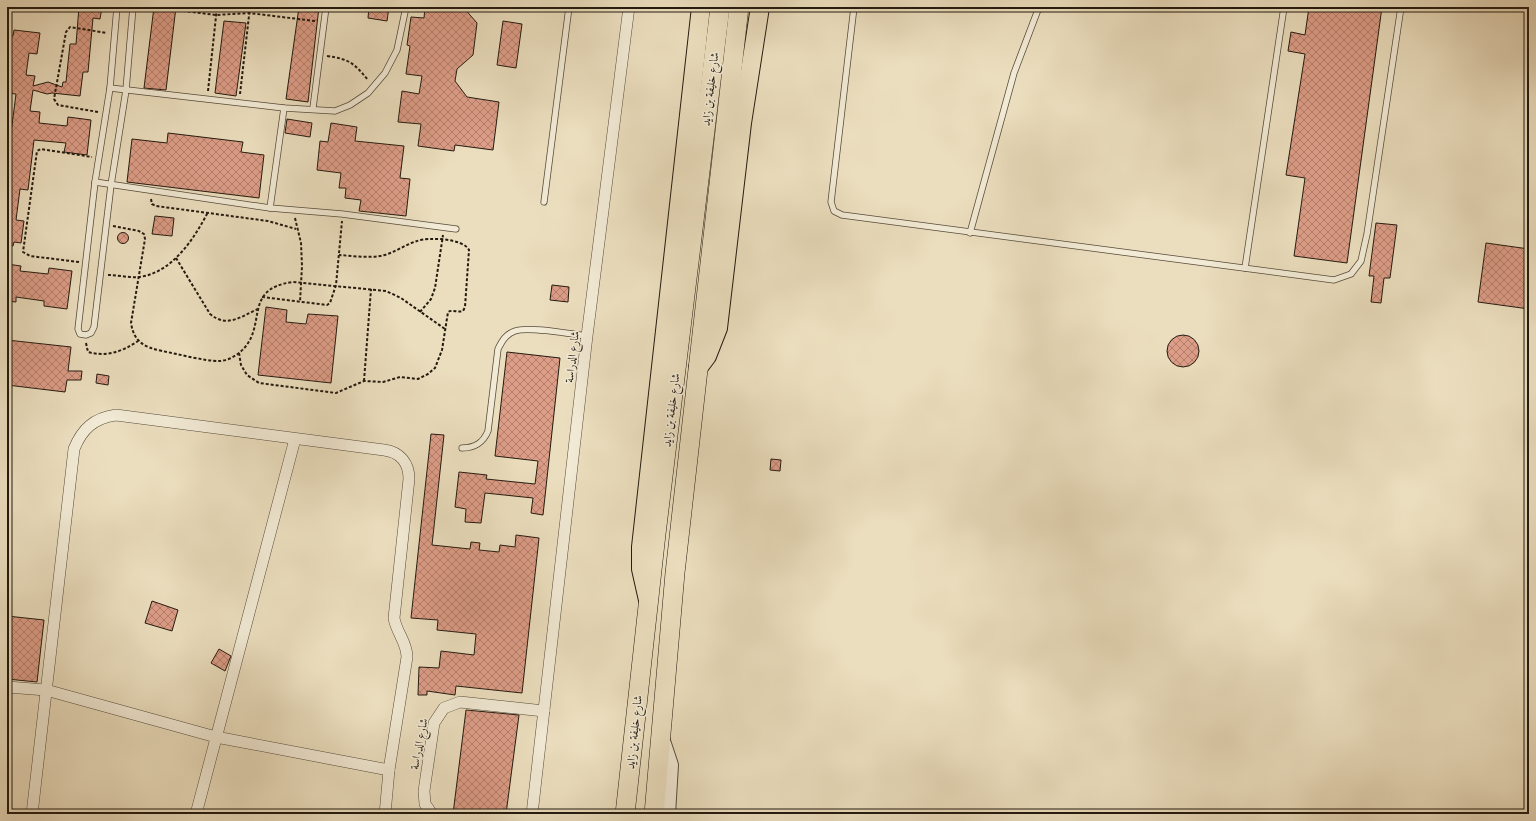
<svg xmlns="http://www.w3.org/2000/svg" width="1536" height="821" viewBox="0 0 1536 821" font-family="Vollkorn,Amiri,serif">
  <defs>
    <pattern id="building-cross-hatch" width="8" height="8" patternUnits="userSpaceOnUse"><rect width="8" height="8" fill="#dd9d87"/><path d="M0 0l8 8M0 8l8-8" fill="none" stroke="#b37f6d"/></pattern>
  </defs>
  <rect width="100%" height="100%" fill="#ebdebe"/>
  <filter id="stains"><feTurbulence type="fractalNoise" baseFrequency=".005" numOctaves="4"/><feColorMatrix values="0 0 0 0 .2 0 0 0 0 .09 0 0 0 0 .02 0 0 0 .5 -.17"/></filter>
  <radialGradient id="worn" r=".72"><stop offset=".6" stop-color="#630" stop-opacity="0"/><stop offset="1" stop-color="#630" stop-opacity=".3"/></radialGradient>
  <g fill="url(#building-cross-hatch)" stroke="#231a0f">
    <path d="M79 7H102L100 19 93 18 88 72H83L80 96 52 93 47 94 33 90 30 111 40 112 39 123 67 126 68 117 91 120 87 155 64 152 66 143 34 140 28 190 20 189 16 220 24 221 21 243 14 242 13 246H7V164L16 94 7 93V51L10 35 13 36 14 30 40 33 37 54 29 53 26 75 35 76 33 86 48 82 62 87 63 82H66L70 44H76Z"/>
    <path d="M154 7H176L166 90 144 88Z"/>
    <path d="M299 7H319L308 102 286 99Z"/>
    <path d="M369 7H389L387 21 368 18Z"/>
    <path d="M425 7H463L477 23 473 55 457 69 455 81 467 97 499 102 493 150 455 145 454 151 418 146 421 124 398 122 402 91 419 94 422 76 406 74 410 46 407 45 411 17 424 18Z"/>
    <path d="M1309 7H1382L1347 263 1294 256 1305 178 1286 175 1305 54 1288 51 1291 32 1305 35Z"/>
    <path d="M224 21 246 23 236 96 215 93Z"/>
    <path d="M503 21 522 24 516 68 497 65Z"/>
    <path d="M287 119 312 123 310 137 285 133Z"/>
    <path d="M331 123 357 127 355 141 404 146 400 178 410 179 406 216 359 211 361 200 345 198 346 188H339L341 173 317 170 320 141 328 142Z"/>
    <path d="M168 133 243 142 241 152 264 155 259 198 127 182 132 139 167 143Z"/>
    <path d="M155 216 174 218 172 236 152 234Z"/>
    <path d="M1376 223 1397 225 1390 278H1384L1381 303 1371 302 1374 276H1369Z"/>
    <circle cx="123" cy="238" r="5.5"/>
    <path d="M1486 243 1529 249V309L1478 302Z"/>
    <path d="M7 264 21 266 20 271 48 274 49 268 72 271 67 309 44 306V301L16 297V302L7 301Z"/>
    <path d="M552 285 569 287 568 302 550 300Z"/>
    <path d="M266 307 287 310 286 322 306 324 308 314 338 316 331 383 258 375Z"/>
    <circle cx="1183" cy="351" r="16"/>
    <path d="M7 340 71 347 68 371H82L81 380H67L65 392 7 385Z"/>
    <path d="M507 352 560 358 543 515 531 513 533 498 485 493 481 523 465 522 466 509 455 507 459 472 487 475 486 479 535 484 538 461 495 456Z"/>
    <path d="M97 374 109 376 108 385 96 383Z"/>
    <path d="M431 434 444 435 432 545 470 549 471 542 480 543 479 550 499 552 500 545 515 547 516 535 539 538 522 693 456 686 455 695 427 691V695H418L419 667 439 668 441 651 474 655 476 634 437 630 438 620 411 618Z"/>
    <path d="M771 459 781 460 780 471 770 470Z"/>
    <path d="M152 601 178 610 172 631 145 623Z"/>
    <path d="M7 616 44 620 37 682 7 679Z"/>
    <path d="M219 649 231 656 225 671 211 663Z"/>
    <path d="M466 710 519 715 506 814H453Z"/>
  </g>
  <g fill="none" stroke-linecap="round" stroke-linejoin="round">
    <defs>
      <g id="service">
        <path d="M117 7 110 88 95 182 78 329 80 334 86 335 91 333 94 327 111 185 126 90 133 7"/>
        <path d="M854 7 831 202 834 211 842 215 1334 280 1351 274 1361 261 1367 234 1401 7"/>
        <path d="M110 88 284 108 335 111 350 105 368 93 385 73 397 50 406 7"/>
        <path d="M313 108 326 7"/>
        <path d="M95 182 270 208 342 214 456 229"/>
        <path d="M544 202 569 7"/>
        <path d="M270 208 284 108"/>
        <path d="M970 233 1014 73 1039 7"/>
        <path d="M1245 268 1284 7"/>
        <path d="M462 448C475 448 483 443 488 431L498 349C502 341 506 334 515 331 529 326 570 334 587 336"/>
      </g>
      <g id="minor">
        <path d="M7 687 46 690 216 737 389 770"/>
        <path d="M32 814 74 449C82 429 94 418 116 415L384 450C400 452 409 463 409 479L394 618C396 632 407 642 407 657L389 770 385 814"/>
        <path d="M196 814 295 439"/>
        <path d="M432 814 425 804 424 791 434 723 444 708 460 702 544 711"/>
        <path d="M532 814 587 336 629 7"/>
      </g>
      <path id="tertiary" d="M662 738 671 765 668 814"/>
      <g id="primary">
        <path d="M698 368 707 356 718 328 742 123 760 7"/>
        <path d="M648 600 641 569V547L701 7"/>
      </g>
      <g id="trunk">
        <path d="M625 814 656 534 720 7"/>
        <path d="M654 814 675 573 739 7"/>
      </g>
    </defs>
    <use href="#service" stroke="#554b3b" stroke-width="7"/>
    <use href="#minor" stroke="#554b3b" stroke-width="12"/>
    <use href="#tertiary" stroke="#554b3b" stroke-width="16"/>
    <use href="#primary" stroke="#231a0f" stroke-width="20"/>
    <use href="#trunk" stroke="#231a0f" stroke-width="20"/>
    <g stroke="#231a0f" stroke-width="2" stroke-dasharray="3 2" stroke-linecap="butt">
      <path d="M153 7 216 15 249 13 315 21"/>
      <path d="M327 56C349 59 354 63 368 80"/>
      <path d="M208 91 217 7"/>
      <path d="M240 94 250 7"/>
      <path d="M98 112 58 105 54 99 66 32 70 27 107 33"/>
      <path d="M151 199 152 204 156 206 268 221 296 229"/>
      <path d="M295 218 301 243 302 266 300 302"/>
      <path d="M113 226 139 231 144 234 145 239 131 323C134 342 144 347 162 351 178 354 204 361 219 361 226 361 234 357 239 353 270 328 240 289 293 282L386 291 401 298 445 329"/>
      <path d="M176 258 210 314C227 328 240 317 258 309"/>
      <path d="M79 262 30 256 23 252 37 151 41 149 92 157"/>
      <path d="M108 275C118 275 129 278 139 277 172 273 194 239 208 212"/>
      <path d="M262 297 327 305 330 303 336 285 342 221"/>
      <path d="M420 312 431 299 435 288 443 235"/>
      <path d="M86 343 88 352C106 357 122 352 138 341"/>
      <path d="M239 353 241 365 247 375 259 383 336 393 364 381 383 382 400 377 418 379 428 374 435 368 442 350 448 312C453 309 457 313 463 311L465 307 469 250C463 238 428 237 417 241 404 245 393 254 380 256 367 258 352 256 339 255"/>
      <path d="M364 381 371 289"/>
    </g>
    <use href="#service" stroke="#f2ead5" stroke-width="5.5"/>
    <use href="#minor" stroke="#f2ead5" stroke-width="11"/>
    <use href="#tertiary" stroke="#f2ead5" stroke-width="14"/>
    <use href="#primary" stroke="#ebdebe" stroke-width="18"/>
    <use href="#trunk" stroke="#ebdebe" stroke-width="19"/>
  </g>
  <g text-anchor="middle" stroke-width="3" stroke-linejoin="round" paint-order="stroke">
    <g font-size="12" fill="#231a0f" stroke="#f2ead5">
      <text transform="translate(710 89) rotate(-83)" y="4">شارع خليفة بن زايد</text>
      <text transform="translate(572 357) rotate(-83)" y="4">شارع الدراسة</text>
      <text transform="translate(671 410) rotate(-83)" y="4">شارع خليفة بن زايد</text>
      <text transform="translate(634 732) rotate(-84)" y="4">شارع خليفة بن زايد</text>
      <text transform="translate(419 744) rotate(-79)" y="4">شارع الدراسة</text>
    </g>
  </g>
  <rect width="1536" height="821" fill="none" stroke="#ebdebe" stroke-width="24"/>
  <rect x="8" y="8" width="1520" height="805" fill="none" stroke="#231a0f" stroke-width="2"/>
  <rect x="12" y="12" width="1512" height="797" fill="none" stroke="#231a0f"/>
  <rect width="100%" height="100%" filter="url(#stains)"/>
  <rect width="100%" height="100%" fill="url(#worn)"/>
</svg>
